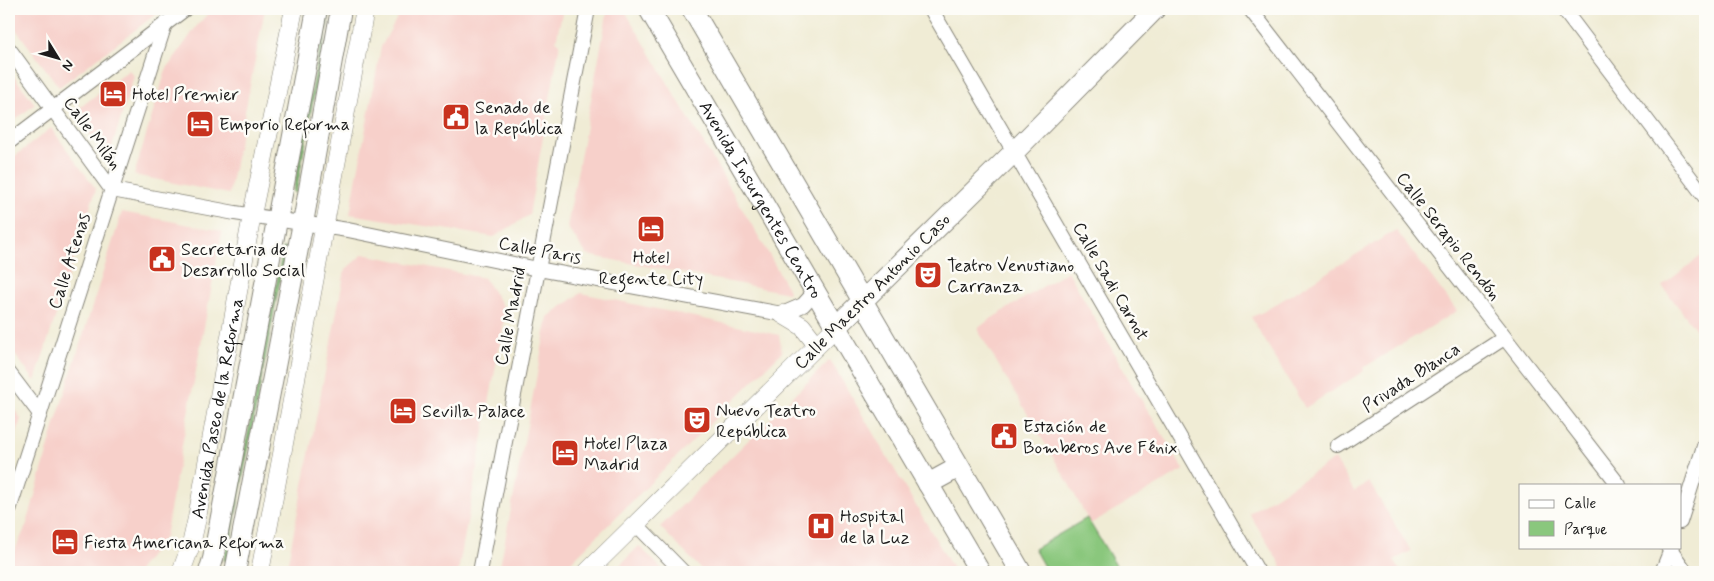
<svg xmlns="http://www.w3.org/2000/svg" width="1714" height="581" viewBox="0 0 1714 581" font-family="Mynerve,sans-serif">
  <rect width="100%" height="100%" fill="#fdfcf7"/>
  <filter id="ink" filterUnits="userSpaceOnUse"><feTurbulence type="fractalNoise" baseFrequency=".02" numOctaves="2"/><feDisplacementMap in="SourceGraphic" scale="10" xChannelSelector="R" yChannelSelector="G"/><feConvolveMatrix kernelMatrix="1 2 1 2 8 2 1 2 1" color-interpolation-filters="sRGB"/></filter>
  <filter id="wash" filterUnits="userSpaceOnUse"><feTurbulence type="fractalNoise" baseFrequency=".0096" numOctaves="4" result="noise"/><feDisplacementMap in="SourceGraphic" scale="20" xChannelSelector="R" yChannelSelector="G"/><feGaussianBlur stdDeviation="1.12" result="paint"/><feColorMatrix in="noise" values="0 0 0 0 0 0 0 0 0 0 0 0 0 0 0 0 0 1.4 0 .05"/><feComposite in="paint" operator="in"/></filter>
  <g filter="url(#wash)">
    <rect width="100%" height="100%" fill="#f0ecd5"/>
    <g fill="#f7d0ca">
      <path d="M9 9H163L59 87 9 20Z"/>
      <path d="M212 9H265L229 194 134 175 166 70 196 27Z"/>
      <path d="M404 9H563L556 41 560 43 529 215 494 237 350 214 381 47 398 16Z"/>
      <path d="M608 9H624L766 249 789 291 788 293 587 255 567 227Z"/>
      <path d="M9 70 35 104 9 125Z"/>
      <path d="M129 70 134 76 111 150 103 152 74 112Z"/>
      <path d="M51 128 96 189 35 381 9 347V161Z"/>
      <path d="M122 212 222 231 165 537 137 572H9V563L27 524 55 424Z"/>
      <path d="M1396 230 1457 311 1363 368 1364 371 1305 408 1251 317 1263 312Z"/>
      <path d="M1705 253V341L1662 286Z"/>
      <path d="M363 254 484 278 506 311 458 572H286L345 270Z"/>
      <path d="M1068 271 1127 376 1184 470 1090 524 1069 484 977 329 989 320Z"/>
      <path d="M581 293 779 335 782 352 561 572H499L548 317Z"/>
      <path d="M830 360 955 572H704L660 527Z"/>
      <path d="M9 402 21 419 9 458Z"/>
      <path d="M1335 459 1354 491 1369 482 1411 551 1394 560 1401 572H1285L1249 513Z"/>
      <path d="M639 546 665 572H613Z"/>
    </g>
    <g fill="#8ac77d" stroke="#53724c">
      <path d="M327 9H330L296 193 293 192Z"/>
      <path d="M283 248H286L227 561 224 560Z"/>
      <path d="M1087 518 1120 572H1047L1034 549Z"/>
    </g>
  </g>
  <g filter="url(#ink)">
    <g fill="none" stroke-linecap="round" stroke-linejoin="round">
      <defs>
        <g id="minor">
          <path d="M931 9 1258 572"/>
          <path d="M1250 9 1619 485"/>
          <path d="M1563 9 1705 197"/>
          <path d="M9 49 112 190 235 213 348 230 538 269 782 314 803 305 815 292"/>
          <path d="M9 142 185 9"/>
          <path d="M9 373 40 414"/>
          <path d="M1338 446 1504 338"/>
          <path d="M9 510 165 24"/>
          <path d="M1680 522 1705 443"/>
          <path d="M636 524 683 572"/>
          <path d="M1668 547 1686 572"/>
          <path d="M480 572 588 9"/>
          <path d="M1662 572 1672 547"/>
        </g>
        <g id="tertiary">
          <path d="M782 314 802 326 817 345"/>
          <path id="s1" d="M181 572 191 545 197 518 252 215 294 9"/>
          <path d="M260 572 365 9"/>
          <path d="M587 572 836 327"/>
        </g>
        <g id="secondary">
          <path id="s2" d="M649 9 980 572"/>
          <path d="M692 9 1021 572"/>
          <path d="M836 327 1014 152 1155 9"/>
          <path d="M928 484 959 467"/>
          <path d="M209 572 213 559 317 9"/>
          <path d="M235 572 303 223 341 9"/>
        </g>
      </defs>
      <use href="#minor" stroke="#868478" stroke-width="16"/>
      <use href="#tertiary" stroke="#868478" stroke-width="19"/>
      <use href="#secondary" stroke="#868478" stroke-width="22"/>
      <use href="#minor" stroke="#fff" stroke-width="14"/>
      <use href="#tertiary" stroke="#fff" stroke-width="18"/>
      <use href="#secondary" stroke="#fff" stroke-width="20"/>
    </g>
  </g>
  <defs>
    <symbol id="hotel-square" viewBox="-11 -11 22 22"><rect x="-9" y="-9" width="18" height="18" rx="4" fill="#c8321e" stroke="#fdfcf7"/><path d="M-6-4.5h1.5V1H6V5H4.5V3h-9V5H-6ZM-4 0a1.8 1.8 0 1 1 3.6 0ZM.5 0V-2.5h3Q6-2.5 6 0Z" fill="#fff"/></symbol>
    <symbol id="civic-square" viewBox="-11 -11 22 22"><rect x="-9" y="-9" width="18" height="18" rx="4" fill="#c8321e" stroke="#fdfcf7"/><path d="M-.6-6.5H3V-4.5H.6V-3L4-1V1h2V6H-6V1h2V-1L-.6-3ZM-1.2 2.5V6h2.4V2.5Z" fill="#fff"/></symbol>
    <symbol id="theatre-square" viewBox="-11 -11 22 22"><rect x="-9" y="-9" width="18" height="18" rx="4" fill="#c8321e" stroke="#fdfcf7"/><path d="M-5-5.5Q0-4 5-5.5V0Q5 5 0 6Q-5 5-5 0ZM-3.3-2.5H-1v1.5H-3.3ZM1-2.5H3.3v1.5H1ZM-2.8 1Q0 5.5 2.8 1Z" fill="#fff"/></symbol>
    <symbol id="hospital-square" viewBox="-11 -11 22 22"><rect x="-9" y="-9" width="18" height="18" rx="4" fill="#c8321e" stroke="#fdfcf7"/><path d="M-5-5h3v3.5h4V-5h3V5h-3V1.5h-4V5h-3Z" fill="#fff"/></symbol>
  </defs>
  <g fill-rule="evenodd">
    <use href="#hotel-square" x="97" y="78" width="32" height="32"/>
    <use href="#civic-square" x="440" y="101" width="32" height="32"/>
    <use href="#hotel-square" x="184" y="108" width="32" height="32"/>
    <use href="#hotel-square" x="635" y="213" width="32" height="32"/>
    <use href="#civic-square" x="146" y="243" width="32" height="32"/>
    <use href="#theatre-square" x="912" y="259" width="32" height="32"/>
    <use href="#hotel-square" x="387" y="395" width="32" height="32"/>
    <use href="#theatre-square" x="681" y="404" width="32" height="32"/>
    <use href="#civic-square" x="988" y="420" width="32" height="32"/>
    <use href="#hotel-square" x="549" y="437" width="32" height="32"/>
    <use href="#hospital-square" x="805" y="510" width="32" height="32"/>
    <use href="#hotel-square" x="49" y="526" width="32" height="32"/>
  </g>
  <g text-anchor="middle" stroke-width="5" stroke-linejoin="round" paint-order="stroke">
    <g font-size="18" fill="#1c1c1c" stroke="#fdfcf7" text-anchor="start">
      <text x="132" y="100">Hotel Premier</text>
      <text x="475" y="113">Senado de<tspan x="475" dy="21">la República</tspan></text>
      <text x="219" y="130">Emporio Reforma</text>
      <text x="181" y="255">Secretaria de<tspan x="181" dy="21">Desarrollo Social</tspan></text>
      <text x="651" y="263" text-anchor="middle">Hotel<tspan x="651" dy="21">Regente City</tspan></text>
      <text x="947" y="271">Teatro Venustiano<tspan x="947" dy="21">Carranza</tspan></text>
      <text x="716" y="416">Nuevo Teatro<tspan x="716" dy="21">República</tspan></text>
      <text x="422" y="417">Sevilla Palace</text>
      <text x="1023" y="432">Estación de<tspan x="1023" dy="21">Bomberos Ave Fénix</tspan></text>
      <text x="584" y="449">Hotel Plaza<tspan x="584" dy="21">Madrid</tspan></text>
      <text x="840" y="522">Hospital<tspan x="840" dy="21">de la Luz</tspan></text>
      <text x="84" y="548">Fiesta Americana Reforma</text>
    </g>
    <g font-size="18" fill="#1c1c1c" stroke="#fdfcf7">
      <text transform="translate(93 133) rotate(54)" y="6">Calle Milán</text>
      <text dy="6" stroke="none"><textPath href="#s2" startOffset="221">Avenida Insurgentes Centro</textPath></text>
      <text transform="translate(1449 236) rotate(52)" y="6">Calle Serapio Rendón</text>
      <text transform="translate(540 250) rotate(11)" y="6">Calle Paris</text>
      <text transform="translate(69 261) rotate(-72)" y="6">Calle Atenas</text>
      <text transform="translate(1111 281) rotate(60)" y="6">Calle Sadi Carnot</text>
      <text transform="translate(872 291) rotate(-45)" y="6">Calle Maestro Antonio Caso</text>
      <text transform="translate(510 316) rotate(-79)" y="6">Calle Madrid</text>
      <text transform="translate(1411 377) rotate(-33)" y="6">Privada Blanca</text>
      <text dy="6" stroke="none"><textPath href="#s1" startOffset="168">Avenida Paseo de la Reforma</textPath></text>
    </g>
  </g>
  <rect width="1714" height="581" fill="none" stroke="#fdfcf7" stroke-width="30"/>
  <rect x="1519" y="484" width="162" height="65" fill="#fdfcf7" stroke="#a3a29f"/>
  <rect x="1529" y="500" width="25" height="8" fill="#ffffff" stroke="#a3a29f"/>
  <text x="1564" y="508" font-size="15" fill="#1c1c1c">Calle</text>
  <rect x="1529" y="521" width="25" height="15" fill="#8ac77d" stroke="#a3a29f"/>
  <text x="1564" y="534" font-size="15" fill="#1c1c1c">Parque</text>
  <g transform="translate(58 58) rotate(127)" stroke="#fdfcf7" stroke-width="4" paint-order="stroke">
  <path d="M0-4L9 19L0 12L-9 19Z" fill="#1c1c1c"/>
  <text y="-8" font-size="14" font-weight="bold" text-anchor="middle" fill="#1c1c1c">N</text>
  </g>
</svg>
